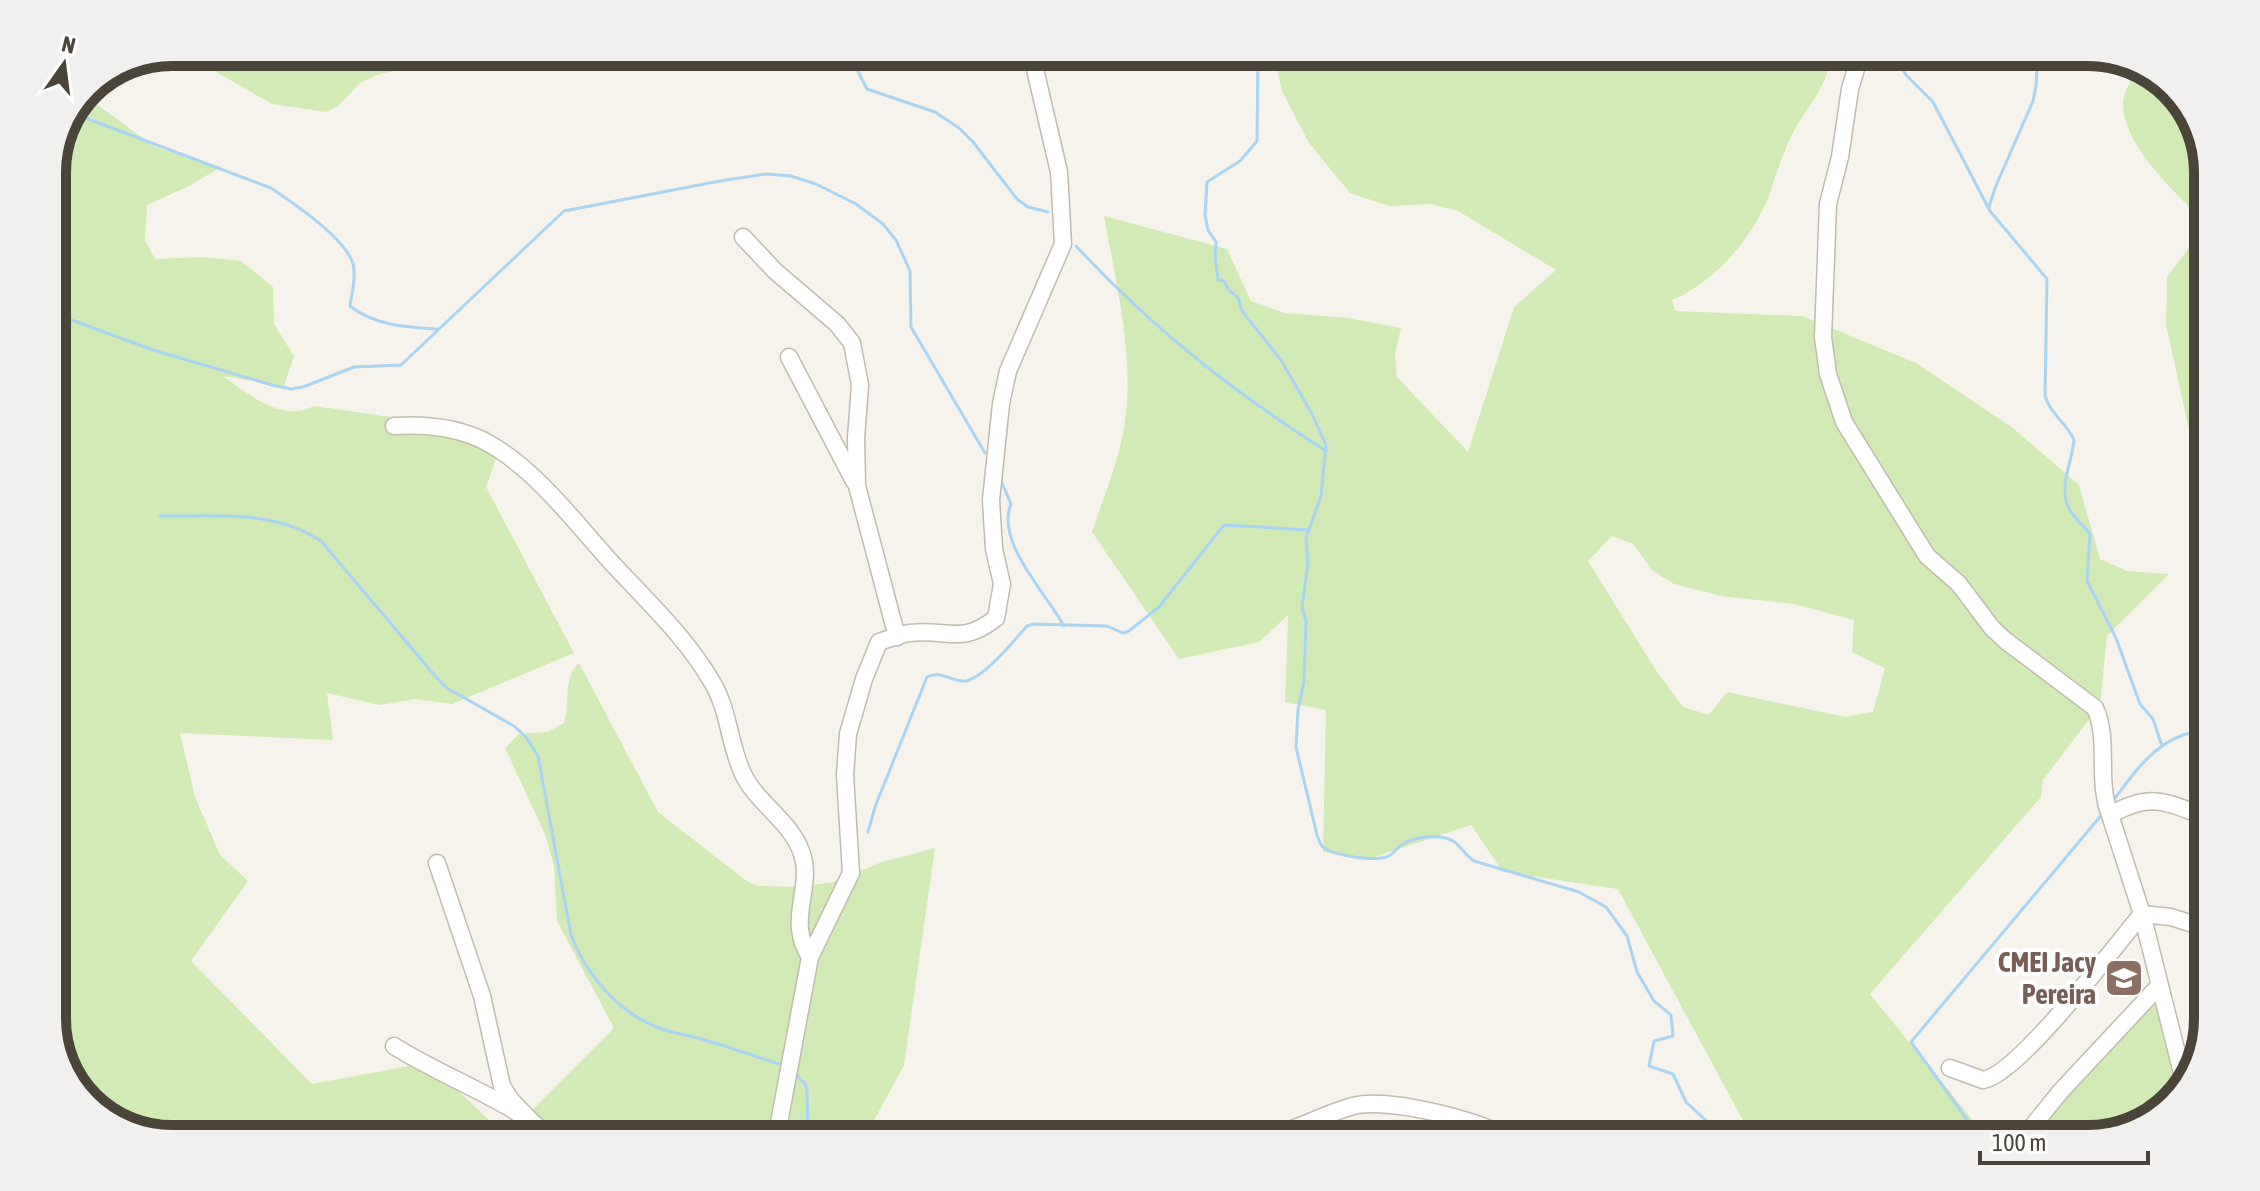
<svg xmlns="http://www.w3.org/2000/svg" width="2260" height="1191" viewBox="0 0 2260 1191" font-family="'Asap Condensed',sans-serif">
  <rect width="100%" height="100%" fill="#f6f3ec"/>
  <g fill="#d2eab5" fill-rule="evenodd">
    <path d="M174 52H443L410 67 377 75 360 83 338 106 326 112 272 104 188 56Z"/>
    <path d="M1273 52H1832C1825 91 1813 98 1795 129 1784 149 1777 171 1770 193 1754 237 1715 282 1672 300L1675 311 1802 316 1916 363 2013 428 2079 485 2100 559 2127 571 2169 574 2107 636 2100 705 2043 780 2041 797 1870 994 1988 1139H1753L1618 889 1503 872 1471 825 1368 859 1323 852 1326 710 1285 702 1288 615 1259 642 1179 659 1092 532C1105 493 1122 454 1126 413 1133 350 1115 278 1104 216L1227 249 1251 301 1284 313 1348 318 1401 328 1395 355 1397 377 1468 452 1514 307 1556 270 1458 211 1431 204 1389 206 1350 193 1309 143 1282 91ZM1612 536 1633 544 1653 571 1674 584 1721 596 1794 604 1854 620 1852 652 1885 668 1873 712 1845 717 1727 692 1709 715 1683 707 1655 669 1588 561Z"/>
    <path d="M2139 64 2188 106 2208 165V465L2189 430 2166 324 2167 277 2206 225C2179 194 2124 149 2123 104 2123 92 2134 75 2139 64Z"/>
    <path d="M84 95 155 147 221 167 189 186 147 205 145 240 155 259 202 257 241 261 273 287 274 324 294 356 284 386 223 376C248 394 282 423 314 406L489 431 497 455 486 487 574 653 452 704 416 699 380 705 327 693 333 740 180 733 195 797 220 855 248 881 191 961 312 1084 420 1064 446 1079 493 1124 526 1116 614 1028 557 921 554 866 545 834 505 748 519 734 548 732 564 723C570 704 563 676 579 663L658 812 748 882 759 886 798 887 833 882 882 862 935 848 904 1065 864 1139H172L118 1126 72 1085 52 1027V165Z"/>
    <path d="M2152 987 2182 1088 2154 1119 2089 1139H2026Z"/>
  </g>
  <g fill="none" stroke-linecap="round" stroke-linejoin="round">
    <g stroke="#a9d4f2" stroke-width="3">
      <path d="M848 52 867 89 935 112 959 128 973 142 1017 199 1028 207 1048 212"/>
      <path d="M1258 52 1257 141 1240 161 1207 182 1205 215 1208 230 1216 242 1215 255 1218 280 1224 281 1228 289 1238 298 1242 311 1281 360 1312 414 1326 445 1321 496 1306 538 1308 563 1302 608 1306 621 1304 681 1298 710 1296 747 1317 835C1318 837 1320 844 1322 846 1332 856 1377 862 1389 856 1394 853 1398 847 1403 844 1415 837 1432 835 1446 838 1459 841 1463 854 1474 861L1579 892 1606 907 1627 936 1637 972 1654 1001 1671 1015 1673 1036 1654 1041 1649 1066 1673 1074 1686 1102 1726 1139"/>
      <path d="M1892 52 1906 75 1933 102 1990 211 2047 279 2045 396C2050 414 2067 423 2074 440 2072 464 2058 486 2069 509 2074 518 2084 526 2090 534L2087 581 2116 638 2140 704 2153 719 2162 746"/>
      <path d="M75 114 271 188C292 202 343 237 352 261 357 273 352 293 350 306 375 326 407 327 437 329"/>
      <path d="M1989 207 1995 188 2033 101 2036 86 2038 52"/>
      <path d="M1076 246C1152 328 1232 391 1326 451"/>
      <path d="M69 319 153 350 272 385 291 389 303 387 354 367 401 365 564 211 720 181 766 174 791 176 816 184 856 204 883 224 896 240 910 271 911 327 985 453"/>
      <path d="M1001 481 1011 504C995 542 1047 594 1064 626"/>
      <path d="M160 516C213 517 274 509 321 541L436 677 447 688 514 726 526 737 538 756 571 935C586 975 619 1013 659 1028 672 1033 688 1035 701 1039 727 1046 753 1056 779 1064"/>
      <path d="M2113 801C2132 775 2152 746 2183 735 2189 732 2200 734 2208 733"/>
      <path d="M868 832 875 807 927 677C940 670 950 681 964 681 982 681 1015 639 1027 626L1033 624 1107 626 1123 633 1129 631 1159 607 1224 525 1309 530"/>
      <path d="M796 1074 805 1084 807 1091 808 1139"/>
      <path d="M1981 1139 1911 1042 2104 812"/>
    </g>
    <defs>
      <g id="minor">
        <path d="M1861 52 1850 89 1840 157 1828 204 1823 337 1828 374 1844 422 1927 556 1959 584 1992 628 2006 641 2095 708C2110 740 2096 780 2110 815"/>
        <path d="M743 237 775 271 837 324 852 343 860 385 856 438 857 486 897 637"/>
        <path d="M789 357 854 481"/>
        <path d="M394 426C427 424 459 427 488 443 535 469 575 522 610 561 645 599 686 637 712 682 729 710 729 744 743 774 757 803 790 821 801 851 815 887 785 919 810 957"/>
        <path d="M437 863 482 996 502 1086 510 1099 534 1124"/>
        <path d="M394 1046C446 1079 507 1098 553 1139"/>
        <path d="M1950 1068 1983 1080C2018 1075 2115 946 2142 914L2171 917 2208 929"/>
        <path d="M2185 1085 2142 914 2110 815C2153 791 2165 803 2208 817"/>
        <path d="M2027 1133 2060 1092 2159 986"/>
        <path d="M776 1139 810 957 851 873 845 775 848 734 864 679 879 642C889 639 900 634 910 633 947 628 961 646 996 618L1002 584 994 549 991 500 1001 404 1008 371 1063 244 1059 172 1031 52"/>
        <path d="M1258 1139C1291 1133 1321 1115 1353 1106 1387 1097 1481 1120 1510 1139"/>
      </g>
    </defs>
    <use href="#minor" stroke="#c2bbae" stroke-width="19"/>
    <use href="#minor" stroke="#fff" stroke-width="16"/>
  </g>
  <defs>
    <symbol id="school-square" viewBox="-11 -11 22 22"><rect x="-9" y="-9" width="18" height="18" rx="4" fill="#8d6e63" stroke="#fff"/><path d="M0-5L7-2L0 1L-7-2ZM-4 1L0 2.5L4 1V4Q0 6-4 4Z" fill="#fff"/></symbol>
  </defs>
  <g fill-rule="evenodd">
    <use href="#school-square" x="2102" y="956" width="44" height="44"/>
  </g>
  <g text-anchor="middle" stroke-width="8" stroke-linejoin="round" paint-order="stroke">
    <g font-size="28" font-weight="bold" fill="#785e54" stroke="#fff" text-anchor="end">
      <text x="2096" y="972">CMEI Jacy<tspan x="2096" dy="32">Pereira</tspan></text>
    </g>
  </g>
  <path d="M0 0H2260V1191H0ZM172 66H2088A106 106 0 0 1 2194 172V1019A106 106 0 0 1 2088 1125H172A106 106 0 0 1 66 1019V172A106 106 0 0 1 172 66Z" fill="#f1f0ef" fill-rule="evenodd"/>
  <path fill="none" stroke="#4b4439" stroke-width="10" d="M172 66H2088A106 106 0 0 1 2194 172V1019A106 106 0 0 1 2088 1125H172A106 106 0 0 1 66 1019V172A106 106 0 0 1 172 66Z"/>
  <g transform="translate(64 64) rotate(14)" stroke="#ffffff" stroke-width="6" paint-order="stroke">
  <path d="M0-6L14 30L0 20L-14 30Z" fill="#4b4439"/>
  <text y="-12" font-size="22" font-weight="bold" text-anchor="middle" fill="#4b4439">N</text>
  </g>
  <path d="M1980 1151v12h168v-12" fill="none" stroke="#4b4439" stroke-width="4"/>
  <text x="1992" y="1151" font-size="24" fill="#4b4439" stroke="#ffffff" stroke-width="6" paint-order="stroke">100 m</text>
</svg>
